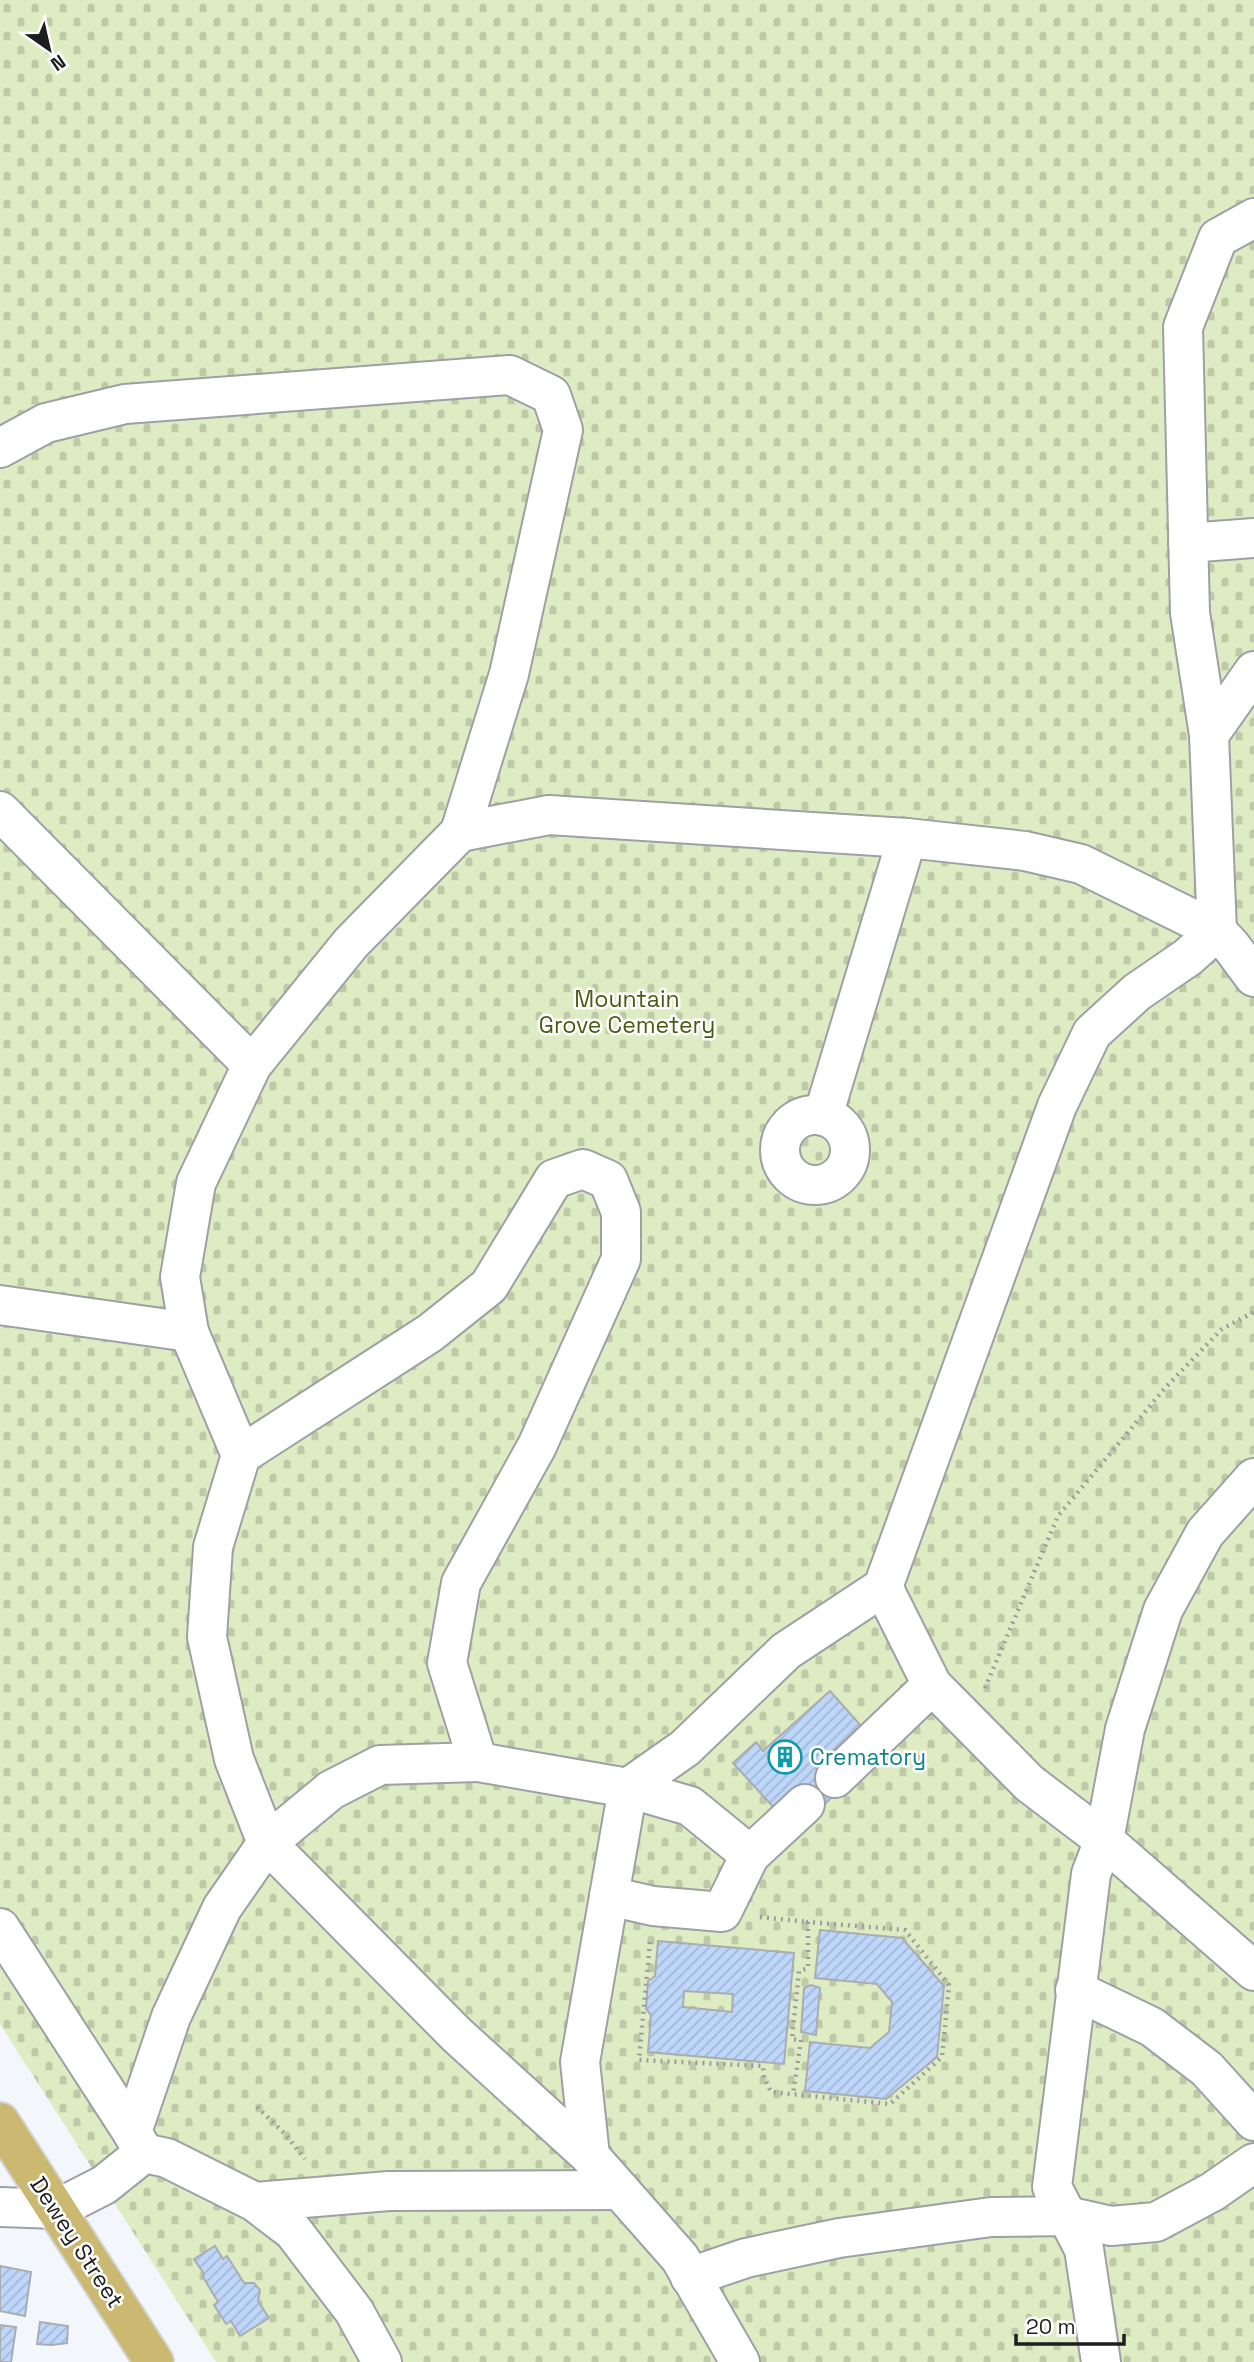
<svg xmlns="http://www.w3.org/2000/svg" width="1254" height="2362" viewBox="0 0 1254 2362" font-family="'Space Grotesk',sans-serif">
  <defs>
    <pattern id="cemetery-stones" width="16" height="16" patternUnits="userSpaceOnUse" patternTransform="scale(1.75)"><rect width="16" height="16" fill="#deecc3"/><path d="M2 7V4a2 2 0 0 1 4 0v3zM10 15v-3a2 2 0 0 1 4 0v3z" fill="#becaa7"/></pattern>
    <pattern id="building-hatch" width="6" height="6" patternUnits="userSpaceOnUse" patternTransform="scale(1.75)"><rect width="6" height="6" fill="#bdd6f9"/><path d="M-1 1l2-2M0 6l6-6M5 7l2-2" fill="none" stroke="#a2b7d5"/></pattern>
  </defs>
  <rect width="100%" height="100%" fill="#f3f6fa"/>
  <path fill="url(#cemetery-stones)" d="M0 0H1254V2362H216L0 2024Z"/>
  <g fill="url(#building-hatch)" stroke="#aaadb0" stroke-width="2" fill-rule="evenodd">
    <path d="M830 1691 863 1728 843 1787 814 1814 775 1809 733 1763 756 1742 763 1751Z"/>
    <path d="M820 1930 902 1938 944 1986 937 2057 886 2099 805 2091 810 2042 870 2048 889 2032 892 2002 877 1984 815 1978Z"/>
    <path d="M658 1941 794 1953 784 2064 648 2052 651 2015 646 2009 648 1981 655 1976ZM684 1991 733 1994 732 2012 683 2007Z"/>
    <path d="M811 1985 820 1988 816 2035 801 2032 804 1988Z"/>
    <path d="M215 2246 223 2259 227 2256 244 2283H254L260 2290 258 2301 269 2318 240 2336 231 2321 226 2324 214 2305 218 2302 203 2277 204 2274 194 2259Z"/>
    <path d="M0 2266 31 2272 25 2316 0 2311Z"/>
    <path d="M40 2322 68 2326 67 2343 51 2345 37 2344Z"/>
    <path d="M0 2325 16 2327 11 2362H0Z"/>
  </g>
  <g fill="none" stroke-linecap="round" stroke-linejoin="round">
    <defs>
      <g id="minor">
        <path d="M1254 218 1218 238 1183 327 1190 613 1209 735 1217 931 1231 946 1254 977"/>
        <path d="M0 448 46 423 125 404 510 375 551 395 563 430 509 674 460 832 549 815 907 838 1025 851 1081 864 1217 931 1188 957 1137 992 1092 1033 1057 1106 883 1587 786 1651 685 1748 628 1788 478 1762 447 1663 461 1583 537 1446 621 1259V1212L608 1180 583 1169 554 1179 489 1286 430 1333 241 1455 189 1332 180 1277 196 1183 252 1065 0 811"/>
        <path d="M1188 543 1254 538"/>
        <path d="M1209 735 1254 671"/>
        <path d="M252 1065 351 943 460 832"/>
        <circle cx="815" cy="1150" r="35"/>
        <path d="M823 1116 907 838"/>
        <path d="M0 1305 189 1332"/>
        <path d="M241 1455 213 1547 207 1637 234 1759 267 1843 331 1790 380 1765 478 1762"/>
        <path d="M883 1587 932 1685 1029 1783 1104 1840 1254 1971"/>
        <path d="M835 1778 932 1685"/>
        <path d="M609 1896 653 1906 722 1912 750 1855 805 1804"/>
        <path d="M0 1928 132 2132"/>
        <path d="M1075 1990 1152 2027 1207 2069 1254 2121"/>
        <path d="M144 2153 132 2132 171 2017 222 1908 267 1843 457 2035 590 2156"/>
        <path d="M255 2202 389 2191 620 2190"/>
        <path d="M0 2207 57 2209 104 2185 144 2153 167 2158 255 2202 293 2231 354 2311 382 2362"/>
        <path d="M690 2277 746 2258 839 2238 991 2217 1067 2216 1111 2226 1156 2222 1212 2192 1254 2163"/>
        <path d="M740 2362 680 2258 590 2156 580 2062 628 1788 690 1806 750 1855"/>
        <path d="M1101 2362 1084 2249 1052 2187 1091 1874 1104 1840 1125 1729 1163 1610 1205 1533 1254 1478"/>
      </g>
      <path id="major" d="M0 2122 154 2362"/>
    </defs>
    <use href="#minor" stroke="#9da0a4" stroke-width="42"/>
    <use href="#major" stroke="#d2d2d2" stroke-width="42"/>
    <g stroke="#9a9c9f" stroke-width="4.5" stroke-dasharray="2 5" stroke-linecap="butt">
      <path d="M985 1688 1058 1516 1165 1388 1222 1329 1254 1312"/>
      <path d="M760 1917 808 1922"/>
      <path d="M650 1942 639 2060 763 2066 764 2077 771 2092 890 2104 942 2057 949 1985 905 1930 808 1922V1968L799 1971 792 2039 801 2040 793 2095"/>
      <path d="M257 2107 285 2134 305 2159"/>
    </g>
    <use href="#minor" stroke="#fff" stroke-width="38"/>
    <use href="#major" stroke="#cbb971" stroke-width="38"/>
  </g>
  <defs>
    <symbol id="building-ring" viewBox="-11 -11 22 22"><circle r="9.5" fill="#fff" stroke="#0f9aa8" stroke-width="1.5"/><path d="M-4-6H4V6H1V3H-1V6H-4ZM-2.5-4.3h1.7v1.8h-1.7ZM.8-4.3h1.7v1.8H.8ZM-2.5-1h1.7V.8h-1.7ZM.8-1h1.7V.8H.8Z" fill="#0f9aa8"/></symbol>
  </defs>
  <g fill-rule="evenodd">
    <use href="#building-ring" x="766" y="1738" width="38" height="38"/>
  </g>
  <g text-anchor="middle" stroke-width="5" stroke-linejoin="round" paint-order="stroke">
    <g font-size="23" fill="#4a5b10" stroke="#fff">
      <text x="627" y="1007">Mountain<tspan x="627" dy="26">Grove Cemetery</tspan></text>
    </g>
    <g font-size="23" fill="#0d838f" stroke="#fff" text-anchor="start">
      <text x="810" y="1765">Crematory</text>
    </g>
    <g font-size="23" fill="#1c1d1e" stroke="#fff">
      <text transform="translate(77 2242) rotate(57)" y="8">Dewey Street</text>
    </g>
  </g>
  <g transform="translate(49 49) rotate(146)" stroke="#ffffff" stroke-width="5" paint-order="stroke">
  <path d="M0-5L12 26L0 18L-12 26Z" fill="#1c1d1e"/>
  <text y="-10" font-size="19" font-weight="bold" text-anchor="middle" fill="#1c1d1e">N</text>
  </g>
  <path d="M1016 2334v10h108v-10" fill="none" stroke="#1c1d1e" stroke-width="3.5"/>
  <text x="1026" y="2334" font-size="21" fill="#1c1d1e" stroke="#ffffff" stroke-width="5" paint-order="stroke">20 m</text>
</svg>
